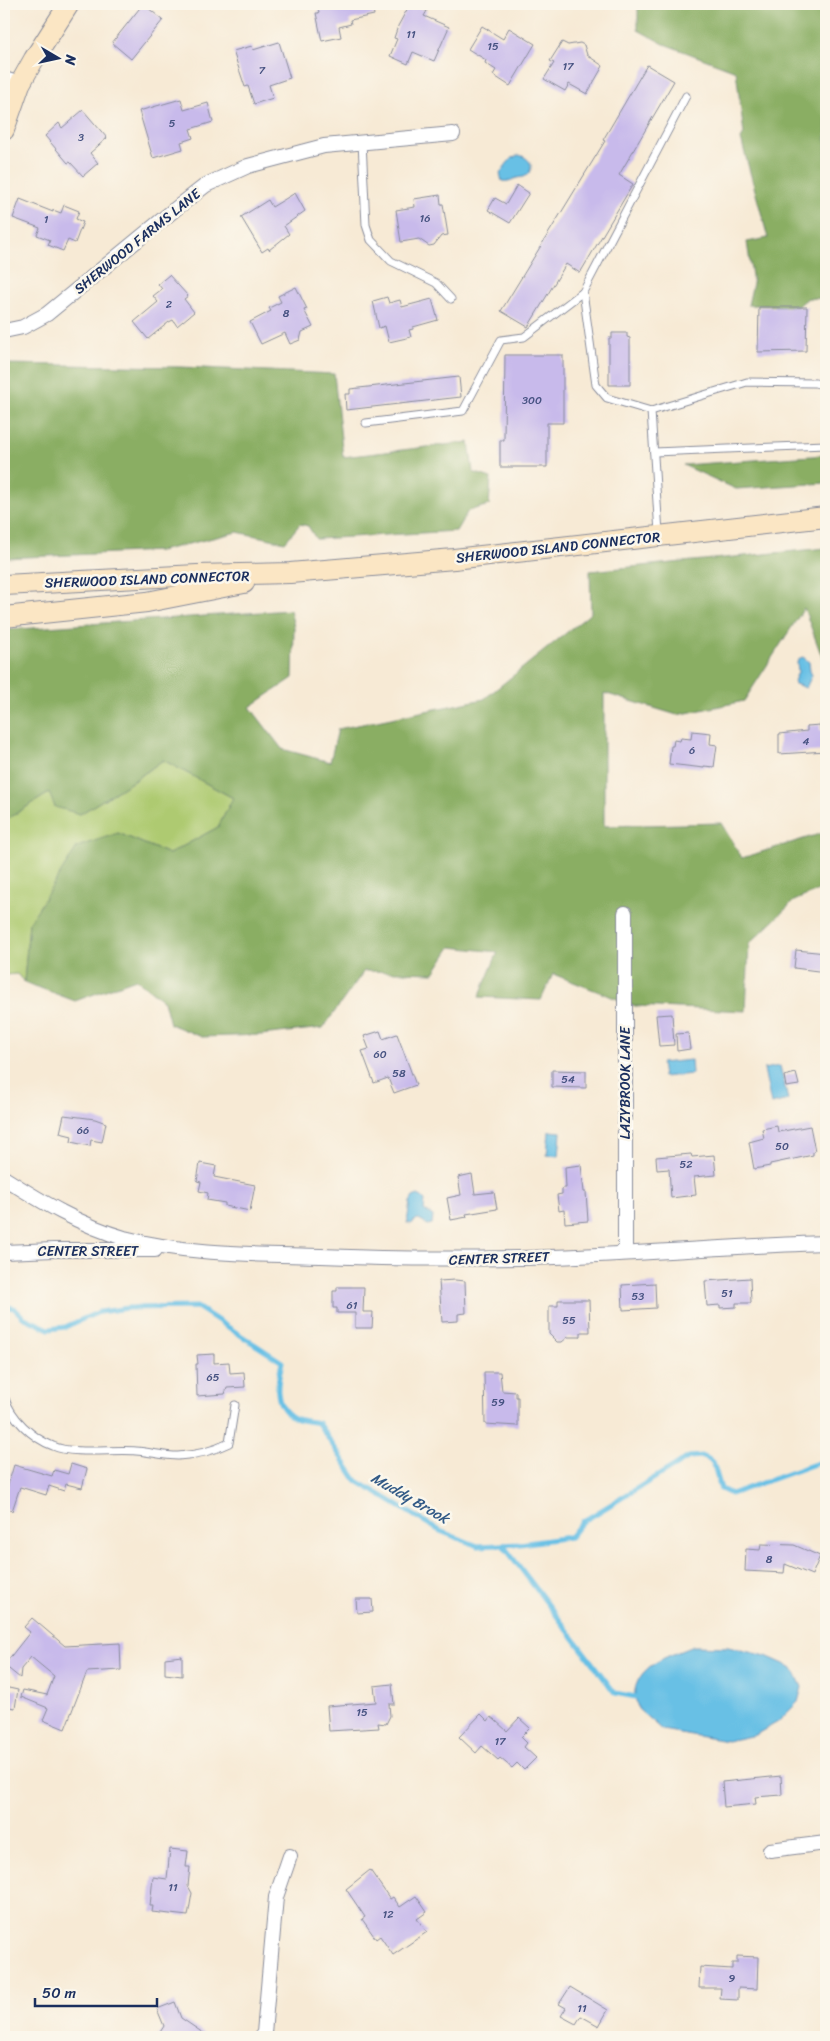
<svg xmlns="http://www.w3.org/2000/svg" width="830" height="2041" viewBox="0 0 830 2041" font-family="Sriracha,sans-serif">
  <rect width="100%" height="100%" fill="#fbf7ec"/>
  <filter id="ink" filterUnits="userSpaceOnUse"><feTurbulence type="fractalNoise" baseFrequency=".02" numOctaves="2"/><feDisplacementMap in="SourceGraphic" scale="10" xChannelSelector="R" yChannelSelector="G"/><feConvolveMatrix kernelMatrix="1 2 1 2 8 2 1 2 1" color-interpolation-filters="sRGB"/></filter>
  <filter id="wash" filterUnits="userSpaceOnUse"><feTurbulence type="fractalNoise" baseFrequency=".0096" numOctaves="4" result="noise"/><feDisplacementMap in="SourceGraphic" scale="20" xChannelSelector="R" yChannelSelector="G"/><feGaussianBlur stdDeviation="1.12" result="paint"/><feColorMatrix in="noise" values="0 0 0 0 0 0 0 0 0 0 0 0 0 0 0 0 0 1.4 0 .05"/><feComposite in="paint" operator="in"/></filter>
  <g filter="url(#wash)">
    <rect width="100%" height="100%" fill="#f7ead5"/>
    <path fill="#aeca71" stroke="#647c68" d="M163 760 233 798 218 827 169 854 118 833 29 923 24 982 17 974 4 975V821L49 793 80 814 135 780Z"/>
    <g fill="#8aae63" stroke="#526e60">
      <path d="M638 4H826V299L808 298 798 306 748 305 753 283 747 242 768 238 741 139 744 134 736 71 664 44 638 30Z"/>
      <path d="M4 364 181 367 334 374 343 457 469 442 473 472 491 478 489 505 468 511 456 531 316 539 308 526 300 524 285 542 237 532 160 551 4 558Z"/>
      <path d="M826 455V483L736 489 683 465Z"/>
      <path d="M826 548V668L804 608 744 701 677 715 604 693V826L721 823 742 858 826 832V887L794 901 749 944 746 1011 635 1006 553 974 541 1000 479 997 498 952 451 947 434 973 364 971 323 1028 261 1035 202 1037 170 1024 164 1001 136 979 75 1001 24 982 29 923 77 847 118 833 169 854 218 827 233 798 163 760 135 780 80 814 55 807 49 793 4 821V630L290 610 294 627 293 678 250 707 282 749 330 762 338 729 484 699 591 613 590 571Z"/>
    </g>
    <g fill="#67c0e5" stroke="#4178a2">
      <path d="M518 155C527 156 536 165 528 174 525 178 521 177 517 178 511 180 509 182 502 181L500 174C504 167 510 158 518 155Z"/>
      <path d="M803 657 809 662 810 671 812 675 806 688 795 684 794 681 798 672 797 662 800 658Z"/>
      <path d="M691 1060 692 1074 663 1077 661 1063Z"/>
      <path d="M780 1066 788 1100 771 1104 764 1069Z"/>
      <path d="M549 1131 561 1132 559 1156 547 1155Z"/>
      <path d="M418 1195 422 1197 425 1200 424 1210 433 1216 432 1224 428 1225 417 1219 410 1224 407 1223 410 1202 413 1197Z"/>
      <path d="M693 1646 728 1647 766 1656 793 1668 802 1687 798 1702 778 1722 755 1735 727 1741 662 1730 638 1709C637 1703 634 1695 635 1690 640 1663 672 1655 693 1646Z"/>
    </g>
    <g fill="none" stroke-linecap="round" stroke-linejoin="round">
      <g stroke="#67c0e5" stroke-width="5">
        <path d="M4 1306 14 1308 23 1317 49 1329 65 1327 99 1312 114 1310 128 1308 197 1307 282 1362C278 1380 272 1403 291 1416 297 1421 310 1421 318 1423L357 1481 440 1531 478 1546 520 1544 570 1537 582 1522 689 1457 703 1456 713 1462 721 1489 731 1494 826 1460"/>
        <path d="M503 1545 615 1693 636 1697"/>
      </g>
    </g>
    <g id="blocks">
      <g fill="#c8baeb">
        <path d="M143 4 163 20 131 59 112 43Z"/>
        <path d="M317 4H372L374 15 350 20 351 24 339 27 341 37 322 41 316 13H319Z"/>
        <path d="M410 4 427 11 424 16 449 27 434 61 413 52 408 64 390 56 397 39 394 38 398 26Z"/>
        <path d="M482 26 503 39 509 28 535 44 510 86 493 75 496 70 485 63 486 60 468 49Z"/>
        <path d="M279 42 290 78 269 85 273 98 254 104 248 86 245 87 233 51 252 46 253 50Z"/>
        <path d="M562 42 568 45 580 43 584 45 587 55 603 66 587 94 569 84 565 91 544 79 554 63 550 61Z"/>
        <path d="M647 65 674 81 619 175 633 184 580 273 566 264 528 327 501 311 605 141 603 140Z"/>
        <path d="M181 99 184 110 208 103 213 122 190 129 193 138 181 142 183 149 153 158 139 111Z"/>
        <path d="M83 110 107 138 90 153 98 163 83 176 70 162 68 163 45 136 59 123 62 128Z"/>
        <path d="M517 185 529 193 510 223 488 210 495 198 506 204Z"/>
        <path d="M295 193 305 211 284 226 289 234 269 250 268 248 262 252 241 217 268 200 272 207Z"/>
        <path d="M440 195 441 204H443L448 235 441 236 434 245 429 246 419 239 401 242 396 210 415 207 414 199Z"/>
        <path d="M20 199 53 212V210L61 213 64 205 79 211 76 219 83 222 75 243 68 240 63 251 48 245 50 240 37 235 40 228 13 218Z"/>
        <path d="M169 275 188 296 184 299 194 312 177 326 173 320 169 322 148 339 134 322 158 302 153 296 162 289 158 284Z"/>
        <path d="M296 287 307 309 304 310 313 327 302 332 300 340 290 344 285 333 261 344 250 322 271 311 269 308 281 302 278 296Z"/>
        <path d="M387 297 389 303 400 300 402 307 432 299 438 320 413 327V329L409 330 411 337 389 342 385 326 379 328 373 301Z"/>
        <path d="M759 307H807L806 351 758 352Z"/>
        <path d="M612 333H627V337L630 338V385H609V338H612Z"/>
        <path d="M505 355H563V423H547V467H500V440H504Z"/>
        <path d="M459 377 461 397 346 410 345 394H350V389Z"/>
        <path d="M820 725V730H826V751L779 754V734L807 731V726Z"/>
        <path d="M692 731 711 733 710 744 717 745 714 767 704 766V768L669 764 671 746H673L674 740 680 741 681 738 691 739Z"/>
        <path d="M796 950 826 953V972L794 968Z"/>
        <path d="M672 1014 674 1045 659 1046 656 1015Z"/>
        <path d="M380 1031 383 1039 397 1034 416 1085 394 1093 388 1078 374 1083 362 1051 369 1049 364 1036Z"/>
        <path d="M688 1033 690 1049 677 1051 676 1034Z"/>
        <path d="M552 1070 586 1071V1088L552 1087Z"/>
        <path d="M796 1073 799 1085 786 1087 784 1076Z"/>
        <path d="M64 1115 95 1119 106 1123 102 1142 91 1140 90 1146 71 1142 72 1136 60 1133Z"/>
        <path d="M777 1126 778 1132 810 1126 815 1151 813 1152V1155L770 1164V1166L754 1169 749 1142 764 1138 762 1129Z"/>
        <path d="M691 1154 692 1157 714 1155 716 1175 694 1177 696 1195 671 1198 669 1169 657 1170 656 1157Z"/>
        <path d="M200 1163 216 1166 214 1177 255 1185 250 1211 225 1206V1203L207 1200 208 1193 199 1191 201 1182 197 1181Z"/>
        <path d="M581 1165 584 1192H586L588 1221 565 1223 564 1210 559 1211 557 1195 562 1194V1188H566L565 1167Z"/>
        <path d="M472 1174 475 1194 494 1192 497 1209 466 1214 467 1217 451 1220 447 1198 461 1195 458 1177Z"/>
        <path d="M750 1278 751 1303H736V1307L720 1308V1305L707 1306 705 1281Z"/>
        <path d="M455 1280 465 1281 466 1313 458 1314V1321L442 1322 439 1281Z"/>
        <path d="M655 1283 656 1308 623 1310 622 1285Z"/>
        <path d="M337 1287H364L363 1312H373L372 1328H355V1313H337V1308H333V1291H337Z"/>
        <path d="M558 1300H589L590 1332H581V1337H568L562 1342H557L549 1334V1306H558Z"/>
        <path d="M214 1354V1363L229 1362 230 1373 244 1372 245 1387 227 1388 225 1394 197 1396 196 1364H198L197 1355Z"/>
        <path d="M484 1372H500L502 1391 516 1392V1397H518V1426L485 1424Z"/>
        <path d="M71 1464 87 1469 82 1488 66 1484 64 1491 49 1486 46 1495 20 1487 12 1511 4 1508V1498L14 1465 52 1476 54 1470 68 1474Z"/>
        <path d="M761 1544 794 1545 820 1556 812 1575 785 1564 784 1573 745 1571 746 1549 760 1550Z"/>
        <path d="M356 1599H372L373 1612 357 1613Z"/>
        <path d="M32 1618 65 1646 120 1643 121 1670 87 1672 65 1729 43 1720 48 1708 21 1697 23 1690 47 1695 54 1676 31 1657 21 1669 20 1678 4 1665 30 1632 24 1627Z"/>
        <path d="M182 1656V1676L165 1674V1658Z"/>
        <path d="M392 1684 394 1704H389L390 1716 386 1724 378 1723 379 1728 329 1731 327 1706 376 1702 374 1686Z"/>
        <path d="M4 1687 18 1690 15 1708 4 1706Z"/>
        <path d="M481 1714 488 1721 491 1717 495 1720 507 1731 519 1718 530 1728 521 1737 527 1743 524 1747 536 1758 524 1770 517 1763 512 1768 500 1758 498 1760 482 1746 476 1753 459 1737Z"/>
        <path d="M781 1776 782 1795 755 1797 756 1804 724 1807 722 1782Z"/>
        <path d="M170 1849 188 1851 186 1867H190L188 1886 192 1893 188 1916 152 1912 153 1906H150L153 1877 167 1879Z"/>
        <path d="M370 1870 390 1899 393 1897 400 1907 416 1896 427 1912 417 1919 427 1932 393 1955 380 1936 376 1939 362 1919 365 1917 346 1889Z"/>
        <path d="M737 1956 758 1957 757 1989 738 1988V2000L720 1999 721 1988H699L700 1967 732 1969V1963H737Z"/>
        <path d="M570 1987 608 2010 599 2026 581 2016 576 2024 561 2016 566 2008 559 2004Z"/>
        <path d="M175 2002 181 2018 209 2037H157L164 2026 157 2009Z"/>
      </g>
    </g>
  </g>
  <g filter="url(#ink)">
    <use href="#blocks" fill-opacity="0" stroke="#898c9a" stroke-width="1"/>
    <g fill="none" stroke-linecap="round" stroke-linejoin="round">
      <defs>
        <g id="service">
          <path d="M686 96 583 292 596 385 607 398 651 411 747 382 815 383 826 386"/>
          <path d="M362 142 366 225 371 240 391 261 436 283 451 299"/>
          <path d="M651 411 659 533"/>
          <path d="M366 423 463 411 501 340 524 337 583 292"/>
          <path d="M654 452 826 445"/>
          <path d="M4 1396C11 1418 32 1438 53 1446 73 1455 114 1449 136 1451 150 1452 164 1456 178 1456 197 1455 213 1451 229 1443L235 1405"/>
        </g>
        <g id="minor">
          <path d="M4 79 20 84"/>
          <path d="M4 331 23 327 47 314 174 210 206 185 248 166 324 146 453 134"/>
          <path d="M625 913V1253"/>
          <path d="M4 1178C42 1202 80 1225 124 1238 188 1255 255 1254 321 1256 387 1259 453 1259 519 1258 621 1256 724 1246 826 1243"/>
          <path d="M4 1252 54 1250H155"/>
          <path d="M770 1850 826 1843"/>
          <path d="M261 2037 264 2033 276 1897 290 1856"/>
        </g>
        <g id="secondary">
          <path d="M4 130 20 84 34 59 69 4"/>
          <path d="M4 585 197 575 290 573 454 559 826 517"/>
          <path d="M4 617 147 602 244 583"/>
        </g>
      </defs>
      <use href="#service" stroke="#898c9a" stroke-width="9"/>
      <use href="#minor" stroke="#898c9a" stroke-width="16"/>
      <use href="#secondary" stroke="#898c9a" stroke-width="22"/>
      <use href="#service" stroke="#fff" stroke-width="7"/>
      <use href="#minor" stroke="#fff" stroke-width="14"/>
      <use href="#secondary" stroke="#fbe6c4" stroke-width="20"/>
    </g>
  </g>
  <g text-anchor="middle" stroke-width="5" stroke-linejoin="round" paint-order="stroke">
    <g font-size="11" fill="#465281">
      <text x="411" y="38">11</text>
      <text x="493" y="50">15</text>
      <text x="568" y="70">17</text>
      <text x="262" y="74">7</text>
      <text x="172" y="127">5</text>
      <text x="81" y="141">3</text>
      <text x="425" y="222">16</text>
      <text x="46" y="223">1</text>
      <text x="169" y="308">2</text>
      <text x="286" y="317">8</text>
      <text x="532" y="404">300</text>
      <text x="806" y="745">4</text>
      <text x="692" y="754">6</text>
      <text x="380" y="1058">60</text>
      <text x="399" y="1077">58</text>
      <text x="568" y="1083">54</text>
      <text x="83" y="1134">66</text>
      <text x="782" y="1150">50</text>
      <text x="686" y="1168">52</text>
      <text x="727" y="1297">51</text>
      <text x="638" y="1300">53</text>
      <text x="352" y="1309">61</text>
      <text x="569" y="1324">55</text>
      <text x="213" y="1381">65</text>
      <text x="498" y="1406">59</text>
      <text x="769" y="1563">8</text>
      <text x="362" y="1716">15</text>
      <text x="500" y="1745">17</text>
      <text x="173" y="1891">11</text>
      <text x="388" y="1918">12</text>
      <text x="732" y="1982">9</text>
      <text x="582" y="2012">11</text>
    </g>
    <g font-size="14" fill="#1b2f5e" stroke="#fbf7ec">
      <text transform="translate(137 241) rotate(-39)" y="5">SHERWOOD FARMS LANE</text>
      <text transform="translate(558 547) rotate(-6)" y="5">SHERWOOD ISLAND CONNECTOR</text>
      <text transform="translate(147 579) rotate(-2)" y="5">SHERWOOD ISLAND CONNECTOR</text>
      <text transform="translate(625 1083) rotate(-90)" y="5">LAZYBROOK LANE</text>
      <text x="88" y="1256">CENTER STREET</text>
      <text transform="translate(499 1258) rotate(-2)" y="5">CENTER STREET</text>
    </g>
    <g font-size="15" font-style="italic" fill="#325a86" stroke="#fbf7ec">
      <text transform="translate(410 1498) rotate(30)" y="5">Muddy Brook</text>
    </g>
  </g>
  <rect width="830" height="2041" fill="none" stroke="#fbf7ec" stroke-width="20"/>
  <g transform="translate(58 58) rotate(99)" stroke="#fbf7ec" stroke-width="4" paint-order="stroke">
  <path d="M0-4L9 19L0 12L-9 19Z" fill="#1b2f5e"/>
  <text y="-8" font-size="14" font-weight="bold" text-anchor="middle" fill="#1b2f5e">N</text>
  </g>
  <path d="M35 1998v8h122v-8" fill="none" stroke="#1b2f5e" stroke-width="2.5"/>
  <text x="42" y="1998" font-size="15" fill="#1b2f5e" stroke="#fbf7ec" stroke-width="4" paint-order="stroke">50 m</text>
</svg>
